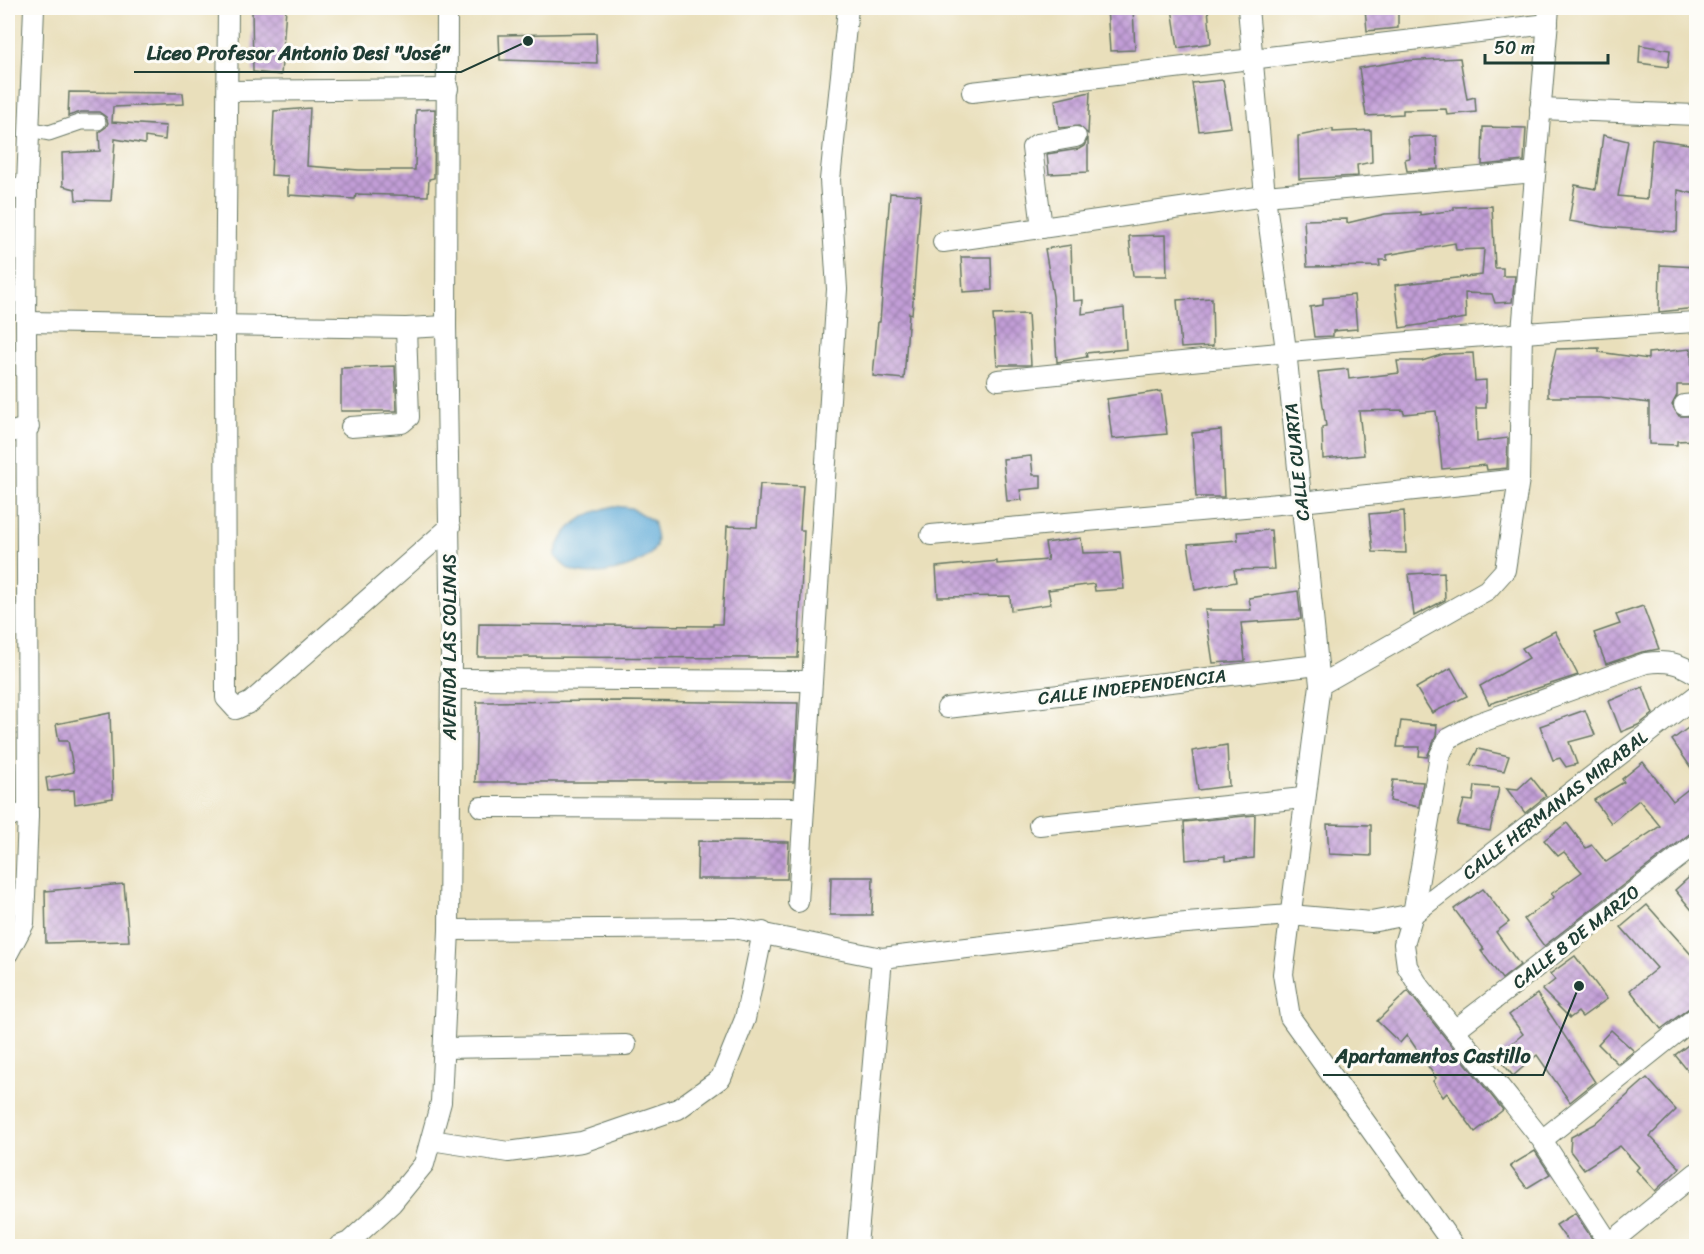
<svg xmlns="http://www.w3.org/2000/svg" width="1704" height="1254" viewBox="0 0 1704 1254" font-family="Sriracha,sans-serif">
  <defs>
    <pattern id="building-cross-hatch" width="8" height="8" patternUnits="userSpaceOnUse" patternTransform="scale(1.5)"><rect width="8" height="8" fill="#c29ed7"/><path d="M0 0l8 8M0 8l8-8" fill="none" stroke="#9d82af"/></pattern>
  </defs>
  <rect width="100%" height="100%" fill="#fdfcf7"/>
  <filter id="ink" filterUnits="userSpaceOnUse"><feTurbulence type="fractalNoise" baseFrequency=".0167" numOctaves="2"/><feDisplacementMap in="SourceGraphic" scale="12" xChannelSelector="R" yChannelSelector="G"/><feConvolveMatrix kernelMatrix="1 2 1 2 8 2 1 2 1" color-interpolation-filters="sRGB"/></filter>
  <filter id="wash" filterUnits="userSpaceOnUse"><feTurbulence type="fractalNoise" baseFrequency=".008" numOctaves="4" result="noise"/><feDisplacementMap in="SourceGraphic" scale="24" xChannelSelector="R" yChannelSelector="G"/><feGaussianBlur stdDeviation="1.35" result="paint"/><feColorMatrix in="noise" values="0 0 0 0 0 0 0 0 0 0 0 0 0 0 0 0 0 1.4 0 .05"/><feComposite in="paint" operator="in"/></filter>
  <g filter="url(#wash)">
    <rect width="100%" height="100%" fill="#e9dfbb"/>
    <path fill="#60abd8" stroke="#407486" stroke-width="1.5" d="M614 506 631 508 653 521C655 530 659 540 655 548 644 568 593 579 573 571 566 569 560 562 555 556 562 526 585 513 614 506Z"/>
    <g id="blocks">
      <g fill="url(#building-cross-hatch)">
        <path d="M252 8H286L281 75 253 72Z"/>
        <path d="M1107 8H1133L1135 50 1110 51Z"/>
        <path d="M1172 8H1208L1211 43 1178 48Z"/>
        <path d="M1365 8H1398V28L1367 31Z"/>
        <path d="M596 33 597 63 500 60 499 35Z"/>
        <path d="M1640 45 1670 50 1668 67 1639 63Z"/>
        <path d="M1460 58 1467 99 1475 97 1476 112 1447 115 1446 109 1403 110V114L1366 116 1359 68 1402 61Z"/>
        <path d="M1223 80 1231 127 1199 131 1192 83Z"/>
        <path d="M69 92 183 93 184 104 113 107 112 122 166 126 165 140 145 137V144L115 139 111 201 76 200 75 189 63 186 62 153 100 151 99 132 106 127 108 123 106 117 99 112H81L68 116Z"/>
        <path d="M1090 92 1088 134 1079 126 1059 128 1055 100Z"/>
        <path d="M310 108 307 166 359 170H415L416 110 435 109 434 178 429 179 428 196 356 194 355 199 288 195V176L271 175 274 111Z"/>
        <path d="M1483 127 1526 128 1524 161 1482 165Z"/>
        <path d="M1333 129V132L1371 130 1372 162 1357 165 1358 176 1299 179 1298 136Z"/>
        <path d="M1603 135 1628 141 1618 196 1647 199 1652 139 1696 145V194L1678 190 1677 232 1604 227 1569 221 1575 185 1596 189Z"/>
        <path d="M1436 136 1438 169 1407 171 1405 159 1410 158 1408 137Z"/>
        <path d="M1088 138V172L1049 174 1047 154 1079 149 1084 146Z"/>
        <path d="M890 193 921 195 912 314 909 313 904 379 873 376 878 322H880Z"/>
        <path d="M1492 206 1495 268H1503V276H1515L1512 302 1495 303 1492 294 1465 293 1466 318 1400 328 1395 285 1482 275 1484 249 1456 250 1455 243 1387 255V260H1379L1380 266 1307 267 1304 220 1347 219V223L1385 214 1420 212V215L1454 210V207Z"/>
        <path d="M1166 235 1167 276H1133L1129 236Z"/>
        <path d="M1071 245 1073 301 1083 300 1082 314 1124 308 1126 349 1086 353 1087 357 1057 362 1053 296 1045 249Z"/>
        <path d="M961 257H991L992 290 963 292Z"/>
        <path d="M1660 265 1696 267V308L1659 312Z"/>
        <path d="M1354 295 1357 329 1333 331V336L1314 337 1310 307 1323 305V298Z"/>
        <path d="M1212 298 1213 346 1181 348 1177 300Z"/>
        <path d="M1028 314 1031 365H997L993 315Z"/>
        <path d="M1599 348V352L1648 359V353L1691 349 1693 385H1677V395L1672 405 1679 416H1696V440L1677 441V445L1649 444V403L1600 397H1548V384L1556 349Z"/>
        <path d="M1473 353 1475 381 1486 380V408H1476L1477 442 1508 438 1507 468 1487 470 1486 465 1442 469 1436 411 1404 414 1403 410 1359 411 1364 455 1323 459 1322 427 1326 426 1318 372 1348 369 1349 379 1399 373 1397 361H1422L1444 354Z"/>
        <path d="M395 366 397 411H341V368Z"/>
        <path d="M1161 391 1167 434 1112 439 1107 399Z"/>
        <path d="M1221 430 1224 497H1196L1192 433Z"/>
        <path d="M1031 456 1033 475H1041V488L1020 490 1022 500 1007 501 1003 459Z"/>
        <path d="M760 484 803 486 800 530H804L798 658 478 657 479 624 713 626V624H722L727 526 757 527Z"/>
        <path d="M1404 511 1406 553 1373 552 1369 514Z"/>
        <path d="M1271 530 1274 569 1234 570 1236 582 1195 590 1188 544 1238 540 1237 532Z"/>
        <path d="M1081 538 1083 553 1120 552 1124 589 1095 591 1094 584 1048 590 1051 604 1011 610 1010 596 938 597 936 567 997 561V564L1048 560 1045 543Z"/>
        <path d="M1444 572 1445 600 1414 616 1409 574Z"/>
        <path d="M1298 591 1301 619 1241 623 1245 661 1213 663 1205 610H1251L1249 598Z"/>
        <path d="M1643 606 1659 649 1642 652 1606 664 1594 633 1620 624 1616 615Z"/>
        <path d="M1555 631 1578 675 1489 704 1480 686 1529 658 1522 648Z"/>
        <path d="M1451 668 1467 696 1432 713 1416 688Z"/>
        <path d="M1643 687 1653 714 1638 725 1621 732 1609 701Z"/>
        <path d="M620 701 798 703 794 782H475L477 702Z"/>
        <path d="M1585 710 1595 735 1569 742 1577 764 1566 767 1560 758 1553 760 1540 726Z"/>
        <path d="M110 713 113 798 75 804 74 790 48 791 46 778 74 772 68 741H59L56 724Z"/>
        <path d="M1401 721 1437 725 1436 736 1427 757 1419 756 1420 747H1397Z"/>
        <path d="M1688 728 1696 740V775L1672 740Z"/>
        <path d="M1227 745 1229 786 1198 790 1192 751Z"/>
        <path d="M1478 749 1509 756 1504 771 1470 765Z"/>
        <path d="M1643 762 1673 801 1696 783V829L1544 946 1524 919 1554 897 1551 894 1582 872 1564 852 1558 856 1544 840 1567 823 1586 848 1592 845 1606 862 1660 826 1639 800 1611 823 1594 800 1624 782 1622 779Z"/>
        <path d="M1531 777 1546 796 1525 813 1506 788 1518 789Z"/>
        <path d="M1393 780 1423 782 1419 807 1390 801Z"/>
        <path d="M1475 786 1499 788 1490 831 1457 825 1464 800 1473 801Z"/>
        <path d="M1255 815 1254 858 1225 861V856L1186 860 1184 822Z"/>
        <path d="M1327 824 1371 825V856L1329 854Z"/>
        <path d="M698 841 789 842 787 879H697Z"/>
        <path d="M1696 871V915L1675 890Z"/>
        <path d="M831 877H873L872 915H830Z"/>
        <path d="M124 884 129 941 46 943 45 891Z"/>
        <path d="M1483 889 1509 922 1496 932 1520 965 1502 979 1481 951 1484 949 1454 909Z"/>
        <path d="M1647 905 1696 960V1003L1661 1029 1630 990 1657 968 1621 927Z"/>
        <path d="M1575 956 1607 999 1582 1017 1578 1012 1570 1018 1542 990 1555 980 1550 974Z"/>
        <path d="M1408 991 1503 1110 1475 1132 1447 1093 1443 1097 1433 1081 1436 1078 1407 1035 1400 1043 1377 1021Z"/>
        <path d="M1537 994 1595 1082 1570 1102 1537 1055 1513 1076 1497 1056 1523 1034 1509 1015Z"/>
        <path d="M1611 1030 1634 1051 1618 1064 1598 1044Z"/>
        <path d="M1696 1039V1081L1675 1055Z"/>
        <path d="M1647 1078 1676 1110 1650 1136 1680 1168 1655 1191 1636 1170 1639 1167 1620 1146 1584 1169 1570 1151 1571 1137 1595 1124Z"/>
        <path d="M1535 1151 1550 1174 1527 1188 1510 1166Z"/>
        <path d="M1575 1213 1597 1246H1571L1556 1225Z"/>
      </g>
    </g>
  </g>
  <g filter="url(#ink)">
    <use href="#blocks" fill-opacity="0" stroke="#667663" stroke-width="1.5"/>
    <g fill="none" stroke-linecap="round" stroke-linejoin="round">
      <defs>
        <path id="pedestrian" d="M29 129 49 133 81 122H98"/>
        <g id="minor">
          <path d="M228 8 225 326 226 698 236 709 251 702 450 527"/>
          <path d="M1248 8 1265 196 1286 350 1320 685 1283 974 1290 1017 1454 1246"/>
          <path d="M228 91 448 89"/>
          <path d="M972 92 1548 24"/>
          <path d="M1540 109 1696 115"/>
          <path d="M8 191 27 185"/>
          <path d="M1042 228 1032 148 1037 144 1076 137"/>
          <path d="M943 242 1265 196 1535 172"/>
          <path d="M26 322 406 328 446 326"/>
          <path d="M998 380C1231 356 1463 335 1696 322"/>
          <path d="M1684 405 1696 404"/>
          <path d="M351 427 402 423 409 417 406 328"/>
          <path d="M8 433 29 427"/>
          <path d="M931 535 1301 502 1519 479"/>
          <path d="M450 679 812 681"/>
          <path d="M1320 685 1487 590 1505 570 1519 479 1522 332 1549 8"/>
          <path d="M947 708 1318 665"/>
          <path d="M481 807 804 808"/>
          <path d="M8 814 28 816"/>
          <path d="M1039 825 1303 798"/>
          <path d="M798 902 837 289 830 180 848 8"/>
          <path d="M449 930 734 928 882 958 1161 925 1290 915 1371 922 1413 914 1696 696"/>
          <path d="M8 953 24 923 28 816 26 322 27 185 34 8"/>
          <path d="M1456 1029 1696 844"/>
          <path d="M444 1048 626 1045"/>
          <path d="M431 1140 508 1152 582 1142 678 1109 721 1078 745 1019 763 932"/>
          <path d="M1542 1140 1696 1017"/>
          <path d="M1609 1244 1696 1173"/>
          <path d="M339 1246 349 1242 392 1203 424 1164 441 1102 449 930 451 654 446 326 447 8"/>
          <path d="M857 1246 882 958"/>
          <path d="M1611 1246 1542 1140 1417 983 1407 966 1404 944 1413 914 1440 755 1448 739 1476 724 1646 663C1667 660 1679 663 1696 674"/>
        </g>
      </defs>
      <use href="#pedestrian" stroke="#667663" stroke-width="17"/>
      <use href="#minor" stroke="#667663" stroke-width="22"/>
      <use href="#pedestrian" stroke="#fff" stroke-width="15"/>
      <use href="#minor" stroke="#fff" stroke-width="20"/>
    </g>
  </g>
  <g text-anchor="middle" stroke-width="6" stroke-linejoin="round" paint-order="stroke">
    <g font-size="18" fill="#1f3d34" stroke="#fdfcf7">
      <text transform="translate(1297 462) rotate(-96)" y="6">CALLE CUARTA</text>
      <text transform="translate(450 647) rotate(-90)" y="6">AVENIDA LAS COLINAS</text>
      <text transform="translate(1132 687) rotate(-7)" y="6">CALLE INDEPENDENCIA</text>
      <text transform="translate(1555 805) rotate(-38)" y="6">CALLE HERMANAS MIRABAL</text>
      <text transform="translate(1576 937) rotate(-38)" y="6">CALLE 8 DE MARZO</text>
    </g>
  </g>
  <path fill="none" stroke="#1f3d34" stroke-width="2" d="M528 41L461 72H134M1579 986L1543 1075H1323"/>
  <g fill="#1f3d34" stroke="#fdfcf7" stroke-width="2">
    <circle cx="528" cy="41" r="6"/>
    <circle cx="1579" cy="986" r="6"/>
  </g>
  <g font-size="20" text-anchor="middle" font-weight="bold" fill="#1f3d34" stroke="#fdfcf7" stroke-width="6" stroke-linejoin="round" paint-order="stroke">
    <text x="298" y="60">Liceo Profesor Antonio Desi "José"</text>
    <text x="1433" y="1063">Apartamentos Castillo</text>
  </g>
  <rect width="1704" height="1254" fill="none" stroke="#fdfcf7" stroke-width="30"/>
  <path d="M1485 54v9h123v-9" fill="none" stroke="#1f3d34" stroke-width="3"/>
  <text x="1494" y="54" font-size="18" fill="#1f3d34" stroke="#fdfcf7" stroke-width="4.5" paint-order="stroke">50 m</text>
</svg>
